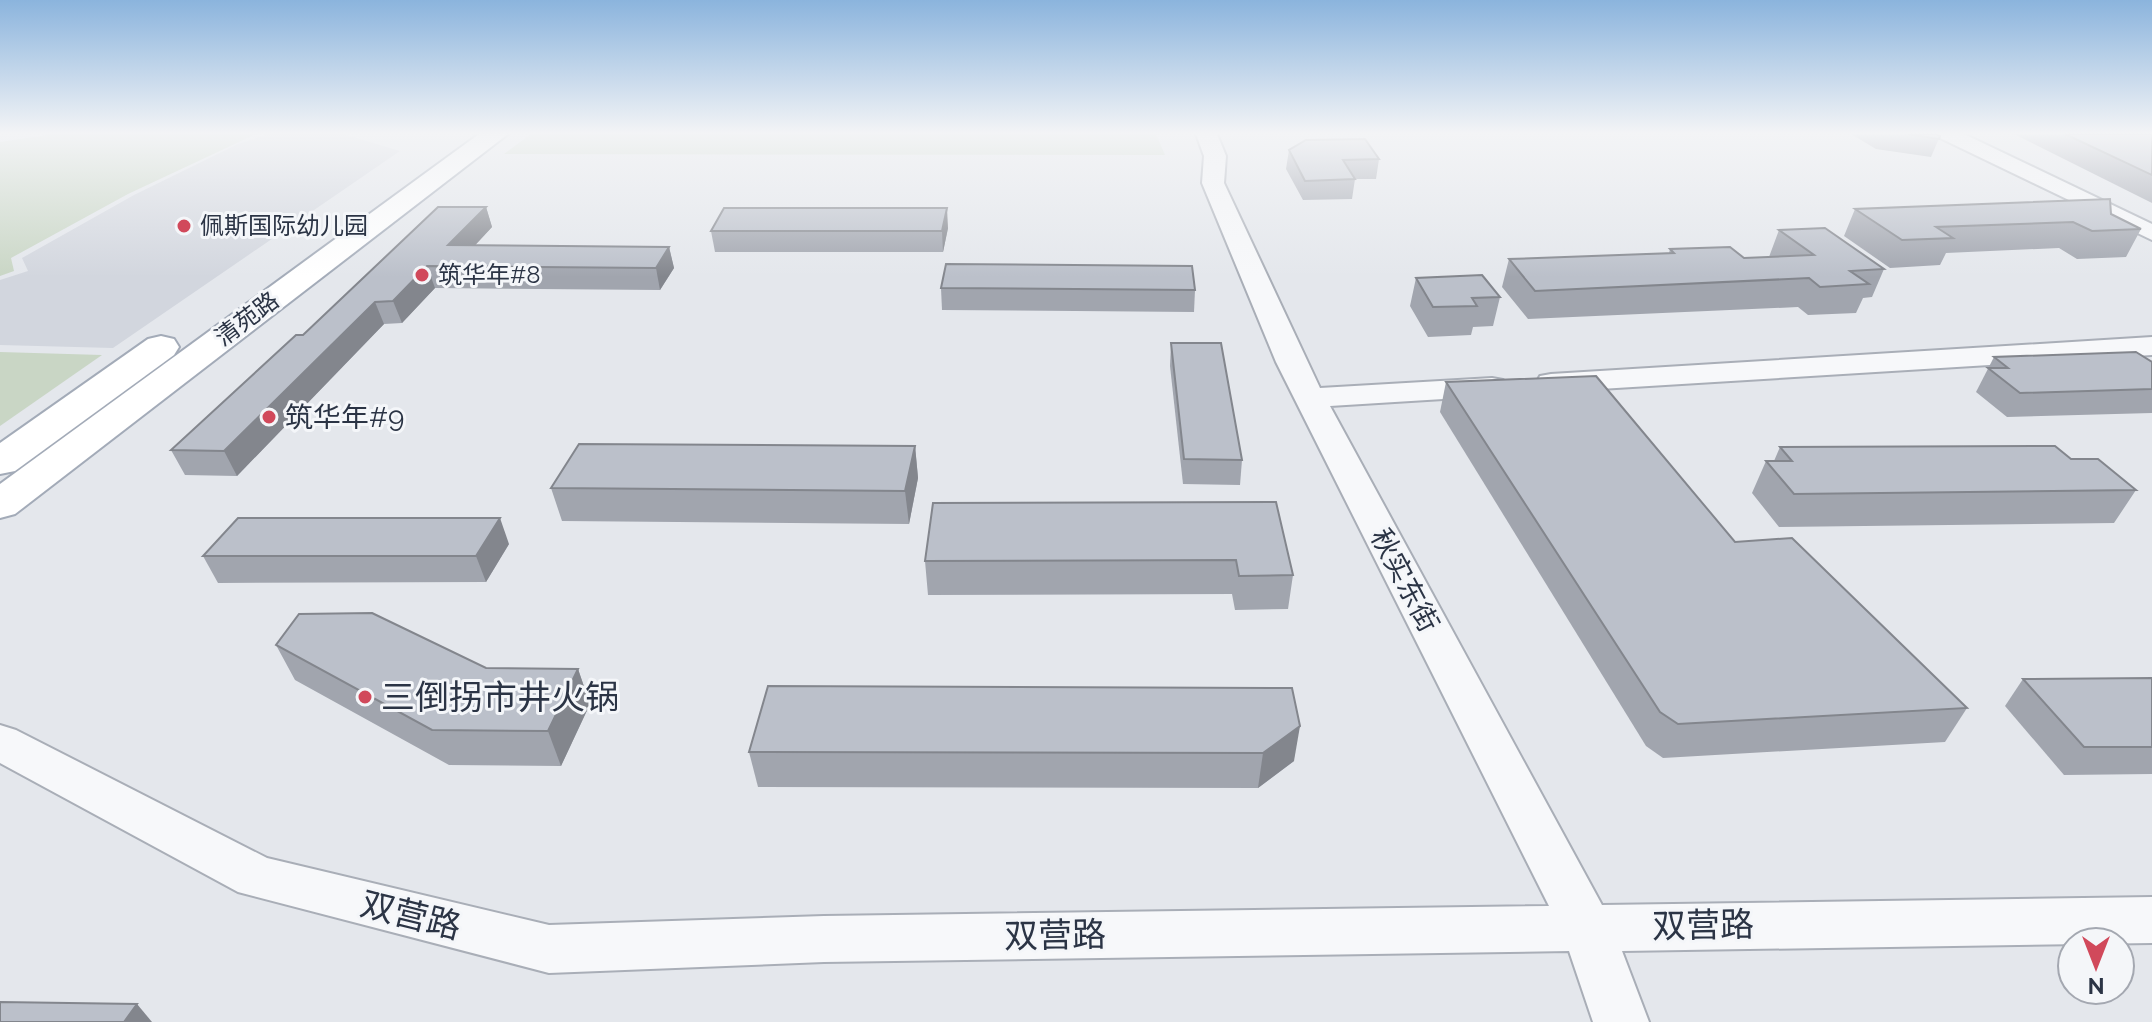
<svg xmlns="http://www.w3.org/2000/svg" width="2152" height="1022" viewBox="0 0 2152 1022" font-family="Raleway,'Noto Sans SC',sans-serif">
  <rect width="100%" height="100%" fill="#e4e7ec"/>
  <path fill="#d2d6de" d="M269 134H343L400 151 113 348 0 345V280L28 271 22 258 134 195 238 144Z"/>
  <g fill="#c9d6c5">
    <path d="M54 134H256L128 194 11 258 14 271 0 276V142Z"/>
    <path d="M531 134H1156L1165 155 504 154Z"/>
    <path d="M0 352 102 355 0 426Z"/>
  </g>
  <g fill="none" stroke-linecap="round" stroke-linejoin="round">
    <defs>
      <g id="minor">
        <path d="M1196 134H1217L1226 156 1224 183 1320 388 1492 378 1503 380 1508 387 1503 394 1492 396 1330 406 1602 905 2152 897V943L1622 951 1649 1022H1593L1569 951 824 962 549 973 238 892 0 763V725L16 730 267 858 549 925 824 916 1549 906 1276 362 1202 183 1204 156Z"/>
        <path d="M1937 134H1964L2152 224V240L1940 138Z"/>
        <path d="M2152 337V355L1551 392 1540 390 1536 383 1540 376 1551 374Z"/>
      </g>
      <g id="major">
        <path d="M479 134H508L15 514 0 518V484Z"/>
        <path d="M161 336 174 339 179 347 174 355 15 471 0 474V443L148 339Z"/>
      </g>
    </defs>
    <use href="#minor" stroke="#a9aeb7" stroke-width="4"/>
    <use href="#major" stroke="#a3abb8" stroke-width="4"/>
    <use href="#minor" fill="#f7f8fa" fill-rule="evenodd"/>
    <use href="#major" fill="#fff" fill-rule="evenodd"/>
  </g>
  <g fill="#a1a5ae">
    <path d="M1851 134H1936L1940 136 1931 157 1876 149Z"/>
    <path d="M2014 134H2152V203Z"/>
    <path d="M1289 150 1379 159 1376 179H1355L1352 199 1303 200 1286 169Z"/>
    <path d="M486 207 492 227 475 245 669 247 674 268 660 290 435 288 402 323 384 324 237 476 185 475 171 450 303 335Z"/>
    <path d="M1855 209 2111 214 2141 229 2126 257 2077 259 2059 248 1946 253 1940 265 1890 268 1844 236Z"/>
    <path d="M948 228 943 252H715L711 231Z"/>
    <path d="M1779 230 1884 269 1872 297 1863 298 1856 313 1808 315 1798 307 1528 319 1502 287 1509 259 1669 253 1670 249 1744 258 1769 257Z"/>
    <path d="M1416 278 1500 297 1493 326 1473 327 1471 335 1428 337 1410 306Z"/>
    <path d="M941 288 1195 290 1194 312 942 310Z"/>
    <path d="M1171 343 1242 460 1240 485 1183 484 1170 366Z"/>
    <path d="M1994 357 2152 362V413L2007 417 1976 392Z"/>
    <path d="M1446 382 1735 542 1967 708 1945 742 1663 758 1646 746 1440 412Z"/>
    <path d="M915 446 918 478 909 524 562 521 551 488Z"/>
    <path d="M1780 447 2071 459 2136 490 2114 523 1779 527 1752 493 1766 461H1774Z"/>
    <path d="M1276 502 1293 575 1288 609 1235 610 1232 594 928 595 925 561Z"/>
    <path d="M509 544 486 582 218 583 203 556Z"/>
    <path d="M276 645 486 668 578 669 590 704 561 766 449 765 295 680Z"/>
    <path d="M2152 678V774L2064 775 2005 706 2023 679Z"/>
    <path d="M1292 688 1294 761 1258 788 758 787 749 752Z"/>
  </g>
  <g fill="#83868d">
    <path d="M486 207 492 227 455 267 448 245Z"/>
    <path d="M947 208 948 228 943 252 942 231Z"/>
    <path d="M669 247 674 268 660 290 656 268Z"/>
    <path d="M427 266 435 288 402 323 393 301Z"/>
    <path d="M375 302 384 324 237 476 224 451Z"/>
    <path d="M915 446 918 478 909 524 905 491Z"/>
    <path d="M500 518 509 544 486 582 476 556Z"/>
    <path d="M578 669 590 704 561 766 548 731Z"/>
    <path d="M1300 726 1294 761 1258 788 1263 753Z"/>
    <path d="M137 1004 152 1022H124Z"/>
  </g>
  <g fill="#bbc0ca" stroke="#83868d" stroke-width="2">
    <path d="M1908 134H1936L1940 136 1939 139Z"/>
    <path d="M2065 134H2152V175Z"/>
    <path d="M1365 139 1379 159 1343 160 1355 179 1305 181 1289 150 1306 140Z"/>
    <path d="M2110 199 2111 214 2141 229 2092 231 2073 222 1936 227 1953 238 1902 240 1855 209Z"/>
    <path d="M438 207H486L448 245 669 247 656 268 427 266 393 301 375 302 224 451 171 450 296 335H303Z"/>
    <path d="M724 208H947L942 231H711Z"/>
    <path d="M1825 228 1884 269 1850 271 1869 284 1820 287 1809 278 1535 291 1509 259 1674 253 1670 249 1730 247 1744 258 1814 255 1779 230Z"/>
    <path d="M946 264 1192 266 1195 290 941 288Z"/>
    <path d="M1482 275 1500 297 1472 298 1477 306 1433 307 1416 278Z"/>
    <path d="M1171 343H1221L1242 460 1184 459Z"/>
    <path d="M2136 352 2152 362V389L2020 393 1988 368H2008L1994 357Z"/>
    <path d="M1596 376 1735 542 1792 538 1967 708 1678 724 1660 712 1446 382Z"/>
    <path d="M579 444 915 446 905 491 551 488Z"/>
    <path d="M2055 446 2071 459H2098L2136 490 1794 494 1766 461H1792L1780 447Z"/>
    <path d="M1276 502 1293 575 1239 576 1236 560 925 561 933 503Z"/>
    <path d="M238 518H500L476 556H203Z"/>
    <path d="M372 613 486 668 578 669 548 731 432 730 276 645 299 614Z"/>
    <path d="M2152 678V747H2084L2023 679Z"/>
    <path d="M768 686 1292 688 1300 726 1263 753 749 752Z"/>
    <path d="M0 1002 137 1004 124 1022H0Z"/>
  </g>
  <linearGradient id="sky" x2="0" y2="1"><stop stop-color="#8bb4dd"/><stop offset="0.48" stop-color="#f3f4f6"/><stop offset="1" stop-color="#f3f4f6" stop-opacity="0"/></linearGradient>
  <rect width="2152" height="277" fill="url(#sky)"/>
  <g fill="#d1495b" stroke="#f4f6f9" stroke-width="3">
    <circle cx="184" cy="226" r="8"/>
    <circle cx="422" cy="275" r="8"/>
    <circle cx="269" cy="417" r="8"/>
    <circle cx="365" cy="697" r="8"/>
  </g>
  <g text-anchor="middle" stroke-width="6" stroke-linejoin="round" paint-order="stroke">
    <g font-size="24" fill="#2b3445" stroke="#f4f6f9" text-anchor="start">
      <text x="200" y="234">佩斯国际幼儿园</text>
      <text x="438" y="283">筑华年#8</text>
    </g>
    <g font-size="24" fill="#2b3445" stroke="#f4f6f9">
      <text transform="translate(247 319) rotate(-37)" y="8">清苑路</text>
    </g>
    <g font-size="28" fill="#2b3445" stroke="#f4f6f9" text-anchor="start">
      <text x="285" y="427">筑华年#9</text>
    </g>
    <g font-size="28" fill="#2b3445" stroke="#f4f6f9">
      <text transform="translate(1405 580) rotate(62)" y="10">秋实东街</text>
    </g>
    <g font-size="34" fill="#2b3445" stroke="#f4f6f9" text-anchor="start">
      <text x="381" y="709">三倒拐市井火锅</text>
    </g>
    <g font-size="34" fill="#2b3445" stroke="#f4f6f9">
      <text transform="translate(411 915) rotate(14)" y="12">双营路</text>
      <text transform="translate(1703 925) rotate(-1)" y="12">双营路</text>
      <text transform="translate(1055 935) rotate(-1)" y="12">双营路</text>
    </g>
  </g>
  <g transform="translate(2096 966) rotate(180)"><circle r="38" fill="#f4f6f9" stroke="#a4a8b1" stroke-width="2"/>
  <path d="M0-6L14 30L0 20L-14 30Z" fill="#d1495b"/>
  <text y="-12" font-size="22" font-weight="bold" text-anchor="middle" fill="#2b3445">N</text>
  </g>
</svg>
